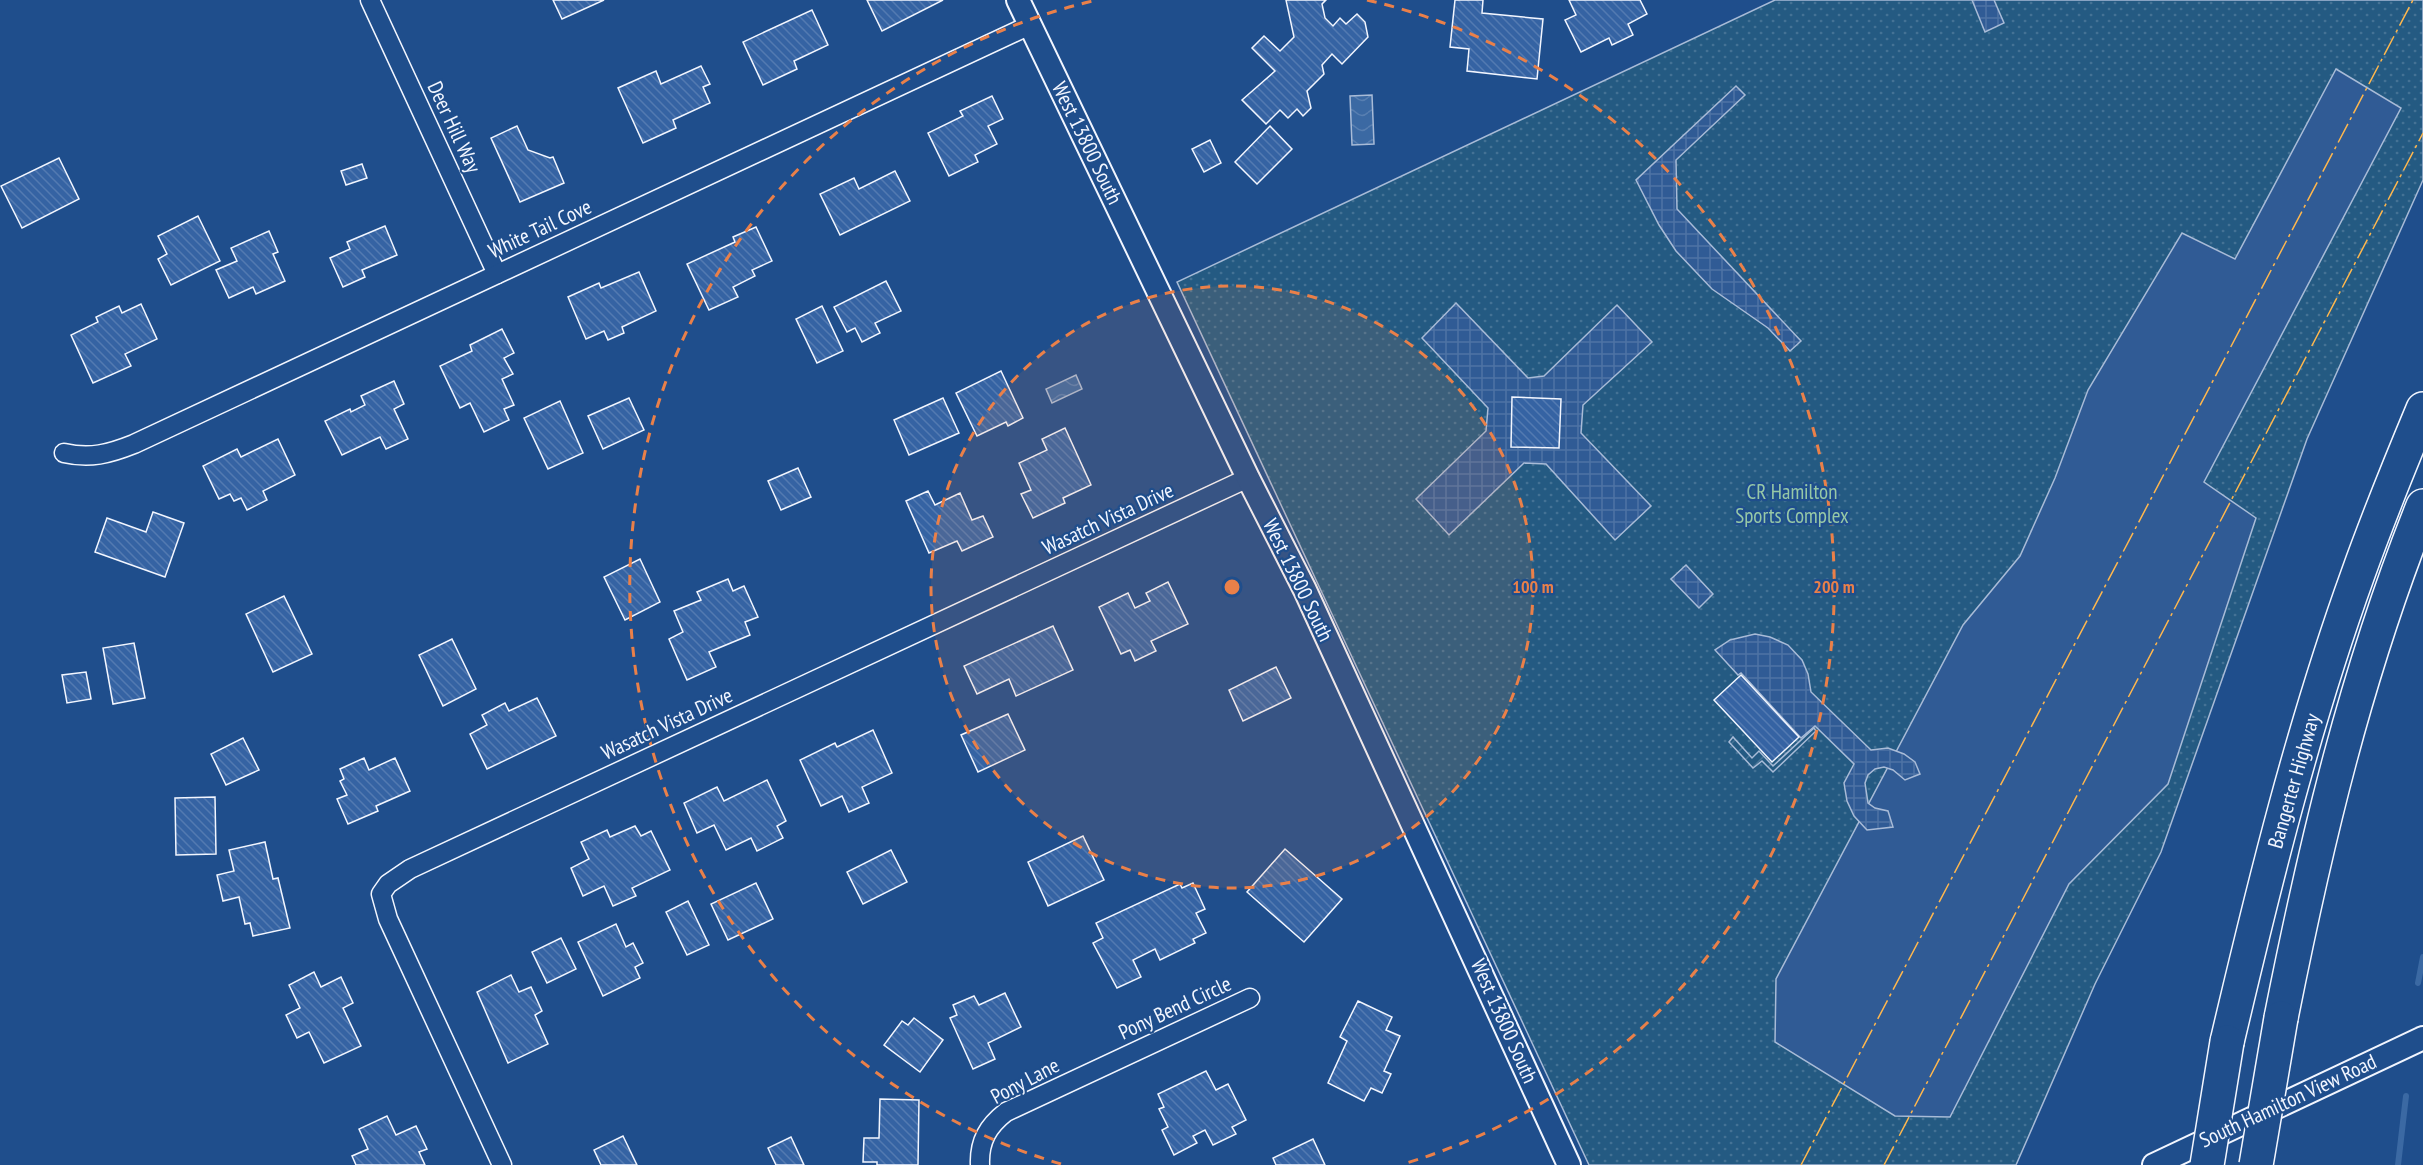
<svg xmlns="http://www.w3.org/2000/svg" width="2423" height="1165" viewBox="0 0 2423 1165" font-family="'PT Sans Narrow',sans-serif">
  <defs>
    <pattern id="park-dots" width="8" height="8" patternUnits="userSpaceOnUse" patternTransform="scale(1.5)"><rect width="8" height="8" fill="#245a82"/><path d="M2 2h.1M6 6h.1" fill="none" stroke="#447295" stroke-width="1.8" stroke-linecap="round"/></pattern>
    <pattern id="garden-furrows" width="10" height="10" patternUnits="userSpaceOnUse" patternTransform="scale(1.5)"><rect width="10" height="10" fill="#245a82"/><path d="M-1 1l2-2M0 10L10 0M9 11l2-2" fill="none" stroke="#447295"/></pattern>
    <pattern id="plaza-grid" width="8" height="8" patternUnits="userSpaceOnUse" patternTransform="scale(1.5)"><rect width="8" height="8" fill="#305b95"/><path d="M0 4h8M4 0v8" fill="none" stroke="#4e73a5"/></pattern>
    <pattern id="water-waves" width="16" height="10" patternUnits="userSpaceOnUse" patternTransform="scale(1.5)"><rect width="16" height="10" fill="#3b69a3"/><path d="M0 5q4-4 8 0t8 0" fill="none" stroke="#587fb1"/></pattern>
    <pattern id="building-back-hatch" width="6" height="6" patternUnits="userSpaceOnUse" patternTransform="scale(1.5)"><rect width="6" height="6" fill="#3563a3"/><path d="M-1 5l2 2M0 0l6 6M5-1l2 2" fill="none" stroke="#537ab1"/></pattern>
  </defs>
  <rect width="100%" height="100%" fill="#1f4e8c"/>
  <path fill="url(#park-dots)" stroke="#a8bbd7" stroke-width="1.5" d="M1775 0H2423V180L2307 439 2161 852 2095 984 2016 1165H1589L1177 282Z"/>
  <path fill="url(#garden-furrows)" stroke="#a8bbd7" stroke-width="1.5" d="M1814 728 1816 731 1773 772 1762 761 1753 768 1729 742 1733 737 1752 758 1759 751 1773 766Z"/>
  <path fill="#305b95" stroke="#a8bbd7" stroke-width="1.5" d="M2336 69 2401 108 2204 482 2256 518 2168 784 2069 884 1950 1117 1895 1116 1775 1042 1776 979 1963 625 2020 556 2055 478 2088 390 2182 233 2235 259Z"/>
  <g fill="url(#plaza-grid)" stroke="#a8bbd7" stroke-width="1.5">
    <path d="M1972 0H1994L2004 23 1985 32Z"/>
    <path d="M1736 86 1745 95 1676 160 1677 209 1801 341 1790 351 1768 328 1712 289 1676 251 1659 225 1636 180Z"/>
    <path d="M1456 303 1528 378 1544 376 1617 305 1652 342 1583 405 1581 433 1651 506 1615 540 1546 464 1524 463 1449 535 1416 499 1486 431 1488 408 1422 338Z"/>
    <path d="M1686 565 1713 594 1699 608 1671 579Z"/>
    <path d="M1755 634 1770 637 1788 645 1802 660 1808 674 1811 692 1871 750 1888 748 1904 754 1915 762 1920 774 1905 780 1893 770 1884 767 1875 769 1868 775 1865 783 1868 803 1875 808 1888 811 1893 827 1867 830 1854 816 1847 801 1844 783 1854 764 1815 726 1801 738 1741 673 1738 675 1715 650 1730 640Z"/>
  </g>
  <g fill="url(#water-waves)" stroke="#a8bbd7" stroke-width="1.5">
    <path d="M1372 95 1374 144 1352 145 1350 96Z"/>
    <path d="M1076 375 1082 389 1052 403 1046 389Z"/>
  </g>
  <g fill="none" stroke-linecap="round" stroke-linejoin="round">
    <g stroke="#3b69a3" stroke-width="6">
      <path d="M2418 983 2423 957"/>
      <path d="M2398 1165 2406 1096"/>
    </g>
  </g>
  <g fill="url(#building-back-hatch)" stroke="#f2f6ff" stroke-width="1.5">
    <path d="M553 0H604L562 19Z"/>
    <path d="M867 0H943L882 31Z"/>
    <path d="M1286 0H1326L1322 4 1325 18 1333 26 1340 18 1346 24 1357 14 1365 22 1368 37 1342 64 1332 54 1322 65 1324 74 1307 91 1311 108 1303 116 1297 109 1288 118 1280 110 1266 124 1242 100 1275 71 1252 48 1264 36 1280 51 1294 37Z"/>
    <path d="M1455 0H1483L1482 13 1543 19 1537 79 1467 71 1469 49 1450 47Z"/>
    <path d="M1569 0H1640L1647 14 1628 24 1633 35 1612 45 1609 38 1581 52 1565 20 1576 15Z"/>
    <path d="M812 10 828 45 794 61 797 69 763 85 743 42Z"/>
    <path d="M701 66 710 84 703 87 710 103 673 120 676 128 643 143 618 88 656 71 661 84Z"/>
    <path d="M992 96 1003 119 988 126 997 144 975 155 978 162 949 176 928 133 963 116 960 111Z"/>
    <path d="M517 126 528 150 550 158 553 157 564 183 520 202 491 138Z"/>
    <path d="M1270 126 1292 149 1257 184 1235 162Z"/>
    <path d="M1210 140 1221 163 1204 172 1192 149Z"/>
    <path d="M59 158 79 199 22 228 1 186Z"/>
    <path d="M362 164 367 178 346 185 341 171Z"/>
    <path d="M895 171 910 201 840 235 820 194 854 178 859 189Z"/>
    <path d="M198 216 220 261 171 285 158 259 167 254 158 236Z"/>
    <path d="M385 226 397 255 362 270 365 277 343 287 330 258 350 249 347 242Z"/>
    <path d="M756 227 772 261 752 270 755 276 733 287 738 297 709 310 687 264 735 242 733 237Z"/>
    <path d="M269 231 278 252 273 254 285 281 256 294 253 287 229 298 216 270 237 261 231 248Z"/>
    <path d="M639 272 656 311 622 327 624 333 608 340 604 331 586 339 568 297 599 283 601 288Z"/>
    <path d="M886 281 901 311 875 323 880 333 862 342 855 328 847 332 834 307Z"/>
    <path d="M141 304 157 339 125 354 131 366 93 383 71 335 98 322 96 317 119 306 122 313Z"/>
    <path d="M822 306 843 351 817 363 796 319Z"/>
    <path d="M502 329 514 353 504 358 513 374 502 379 514 405 504 409 509 420 484 432 470 403 460 408 440 366 472 351 470 345Z"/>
    <path d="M1001 371 1023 418 1008 426 1006 422 977 436 956 393Z"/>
    <path d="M394 381 404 404 394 409 408 439 386 449 380 437 342 455 325 421 350 409 351 412 365 405 361 396Z"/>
    <path d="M1512 397 1561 399 1559 448 1511 447Z"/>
    <path d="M629 398 644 430 603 449 588 416Z"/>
    <path d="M943 398 959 433 909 455 894 420Z"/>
    <path d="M560 401 583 453 548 469 524 418Z"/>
    <path d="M1065 428 1091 485 1063 498 1065 503 1033 518 1021 494 1031 490 1019 463 1047 450 1042 439Z"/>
    <path d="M278 439 295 475 263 491 267 500 247 510 241 498 234 501 230 494 219 499 203 466 237 449 241 457Z"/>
    <path d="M798 468 811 497 781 510 768 481Z"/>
    <path d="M928 491 935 505 960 493 972 520 983 516 993 537 962 551 957 541 929 553 906 501Z"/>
    <path d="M153 512 184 523 165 577 95 552 107 518 146 532Z"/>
    <path d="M640 559 660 602 625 620 604 577Z"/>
    <path d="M728 579 733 591 744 586 758 617 745 622 750 635 709 652 716 667 687 680 669 639 683 632 674 611 701 600 697 592Z"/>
    <path d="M1168 582 1188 624 1151 641 1156 651 1135 661 1130 650 1121 654 1099 607 1128 593 1135 608 1150 601 1146 593Z"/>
    <path d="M284 596 312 654 273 672 246 614Z"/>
    <path d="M1053 626 1073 670 1016 696 1009 679 977 694 964 666Z"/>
    <path d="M452 639 476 689 443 706 419 655Z"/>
    <path d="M134 643 145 698 113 704 103 648Z"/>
    <path d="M1276 667 1291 698 1243 721 1229 690Z"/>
    <path d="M86 672 91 699 67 703 62 675Z"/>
    <path d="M1741 675 1799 737 1772 762 1714 700Z"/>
    <path d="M537 698 556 736 487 769 470 734 487 725 482 715 505 703 509 711Z"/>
    <path d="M1008 714 1025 750 978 772 961 735Z"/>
    <path d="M873 730 892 773 862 787 869 803 849 812 842 796 821 806 800 760 835 743 837 747Z"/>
    <path d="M243 738 259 770 226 785 211 754Z"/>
    <path d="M364 758 369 770 395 758 410 791 376 806 378 811 348 824 337 799 347 795 340 781 344 779 340 769Z"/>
    <path d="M767 780 786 821 777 826 783 838 757 851 751 838 726 850 714 825 697 833 684 803 717 787 724 801Z"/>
    <path d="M215 797 216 854 176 855 175 798Z"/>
    <path d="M635 826 641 836 651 831 670 870 632 888 636 896 613 906 604 886 583 896 571 868 589 859 581 842 607 830 610 837Z"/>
    <path d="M1083 836 1104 880 1048 906 1028 862Z"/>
    <path d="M265 842 273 879 278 878 290 928 253 936 250 923 245 924 239 897 223 901 217 875 234 871 229 850Z"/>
    <path d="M1285 849 1342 899 1304 942 1247 892Z"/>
    <path d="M891 850 907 882 863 904 847 872Z"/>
    <path d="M756 883 773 919 728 940 711 904Z"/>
    <path d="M1193 883 1205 909 1196 913 1206 933 1193 939 1195 943 1160 960 1155 949 1133 960 1141 977 1117 988 1093 943 1103 938 1096 923 1180 884 1182 888Z"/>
    <path d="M688 901 709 945 687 955 666 912Z"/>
    <path d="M616 924 626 947 633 943 643 963 635 967 640 978 603 996 578 942Z"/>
    <path d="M561 938 576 969 547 983 532 952Z"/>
    <path d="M314 972 321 987 341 977 353 1003 343 1008 361 1046 324 1063 309 1032 297 1038 286 1015 300 1008 289 985Z"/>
    <path d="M511 975 519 992 531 987 542 1011 535 1015 548 1044 508 1063 477 992Z"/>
    <path d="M1005 993 1021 1027 988 1043 995 1059 973 1069 950 1018 957 1015 953 1005 974 996 979 1005Z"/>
    <path d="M1358 1001 1392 1017 1386 1030 1400 1036 1384 1071 1391 1074 1382 1093 1371 1088 1364 1101 1328 1083 1347 1041 1340 1037Z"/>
    <path d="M914 1018 943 1040 920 1072 884 1045 902 1021 908 1025Z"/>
    <path d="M1206 1071 1216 1090 1228 1084 1246 1120 1232 1127 1236 1134 1213 1145 1205 1130 1193 1136 1197 1143 1174 1155 1162 1130 1168 1127 1159 1109 1164 1107 1158 1094Z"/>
    <path d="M880 1099 919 1100 918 1165H877V1162H863L864 1138H879Z"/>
    <path d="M387 1116 396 1135 416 1126 427 1149 419 1152 425 1165H356L352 1156 368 1149 359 1129Z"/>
    <path d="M623 1136 637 1165H601L594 1150Z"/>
    <path d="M791 1137 804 1165H776L768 1148Z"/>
    <path d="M1313 1139 1325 1165H1276L1273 1158Z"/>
  </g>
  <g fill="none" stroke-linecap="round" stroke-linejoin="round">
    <defs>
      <g id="minor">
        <path d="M370 0 497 274"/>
        <path d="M64 453C90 459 109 454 134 444L1030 25"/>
        <path d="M502 1165 388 919 381 894 388 884 410 869 1248 478"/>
        <path d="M980 1165C979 1141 988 1126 1006 1112L1250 998"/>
      </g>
      <g id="tertiary">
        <path d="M1018 0 1248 478 1305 590 1569 1165"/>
        <path d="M2154 1165 2423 1038"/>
      </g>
      <g id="motorway">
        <path d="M2281 1018C2316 842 2356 673 2423 506"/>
        <path d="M2227 1042C2264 885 2303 726 2358 574 2378 518 2400 464 2423 409"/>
      </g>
    </defs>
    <use href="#minor" stroke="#f2f6ff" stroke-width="21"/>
    <use href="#tertiary" stroke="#f2f6ff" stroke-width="26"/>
    <use href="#motorway" stroke="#f2f6ff" stroke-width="36"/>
    <use href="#minor" stroke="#1f4e8c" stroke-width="18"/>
    <use href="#tertiary" stroke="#1f4e8c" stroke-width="22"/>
    <use href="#motorway" stroke="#1f4e8c" stroke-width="33"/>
    <defs>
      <g id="motorway-bridge">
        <path d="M2207 1165 2227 1042"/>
        <path d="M2256 1165 2281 1018"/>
      </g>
    </defs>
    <use href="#motorway-bridge" stroke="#f2f6ff" stroke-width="36" stroke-linecap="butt"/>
    <use href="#motorway-bridge" stroke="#1f4e8c" stroke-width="33"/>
    <g stroke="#ffb74d" stroke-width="1.5" stroke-dasharray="21 4.5 3 4.5" stroke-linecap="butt">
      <path d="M1801 1165 2413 0"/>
      <path d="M1884 1165 2423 133"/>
    </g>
  </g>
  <circle cx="1232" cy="587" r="301" fill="#ea8049" fill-opacity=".12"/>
  <g fill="none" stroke="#ea8049" stroke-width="3" stroke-dasharray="10 8">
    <circle cx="1232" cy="587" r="301"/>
    <path d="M1061 1164A602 602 0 0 1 1097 0M1367 0A602 602 0 0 1 1403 1164"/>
  </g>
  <g text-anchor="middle" stroke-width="4.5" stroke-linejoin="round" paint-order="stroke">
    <g font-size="21" fill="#f2f6ff" stroke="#1f4e8c">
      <text transform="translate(454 127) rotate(65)" y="7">Deer Hill Way</text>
      <text transform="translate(1087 143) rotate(64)" y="7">West 13800 South</text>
      <text transform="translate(540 229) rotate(-25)" y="7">White Tail Cove</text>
      <text transform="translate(1108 519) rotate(-25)" y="7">Wasatch Vista Drive</text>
      <text transform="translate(1298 580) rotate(64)" y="7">West 13800 South</text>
      <text transform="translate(667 724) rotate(-25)" y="7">Wasatch Vista Drive</text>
      <text transform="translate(2294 781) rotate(-74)" y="7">Bangerter Highway</text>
      <text transform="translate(1175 1008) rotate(-25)" y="7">Pony Bend Circle</text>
      <text transform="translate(1504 1021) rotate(66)" y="7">West 13800 South</text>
      <text transform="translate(1025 1081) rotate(-28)" y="7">Pony Lane</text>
      <text transform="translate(2288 1101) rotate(-25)" y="7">South Hamilton View Road</text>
    </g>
    <g font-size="21" fill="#97c8a6" stroke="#1f4e8c">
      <text x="1792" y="499">CR Hamilton<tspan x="1792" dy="24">Sports Complex</tspan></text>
    </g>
  </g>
  <circle cx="1232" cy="587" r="9" fill="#ea8049" stroke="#1f4e8c" stroke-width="3"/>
  <g font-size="18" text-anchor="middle" font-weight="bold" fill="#ea8049" stroke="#1f4e8c" stroke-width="4.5" stroke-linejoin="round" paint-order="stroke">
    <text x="1533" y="593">100 m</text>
    <text x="1834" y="593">200 m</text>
  </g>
</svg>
